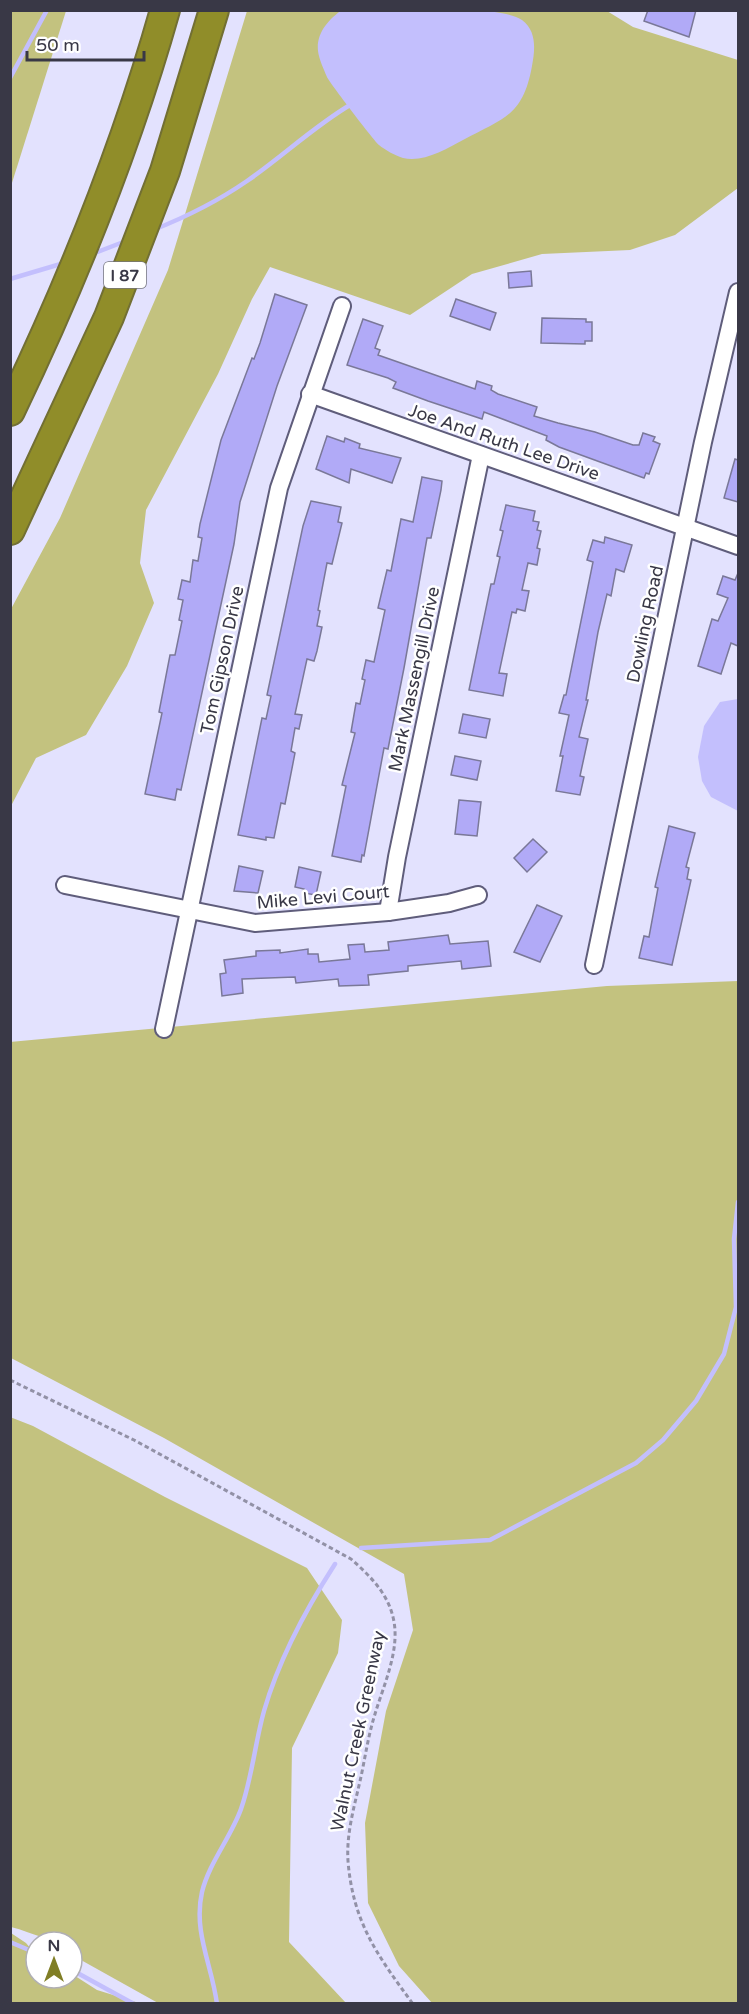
<svg xmlns="http://www.w3.org/2000/svg" width="749" height="2014" viewBox="0 0 749 2014" font-family="'Varela Round',sans-serif">
  <rect width="100%" height="100%" fill="#e3e2fe"/>
  <g fill="#c3c27f">
    <path d="M11 10 66 11 11 186 10 11Z"/>
    <path d="M247 11H607L633 27 738 60V188L675 235 630 250 542 254 472 274 410 315 270 267 252 299 218 374 146 510 140 563 154 603 127 666 86 735 36 758 11 806V609L60 518 168 270Z"/>
    <path d="M738 981V2003H432L399 1966 368 1903 365 1823 386 1711 413 1630 404 1574 164 1438 11 1358 10 1042 607 986Z"/>
    <path d="M10 1417 33 1426 165 1497 307 1568 342 1620 338 1653 292 1748 289 1942 346 2003H158L72 1955V1942C48 1942 34 1933 11 1927Z"/>
    <path d="M11 1933 26 1943 36 1955V1978H72V1974L97 1990 139 2003H11Z"/>
  </g>
  <g fill="#c3bffd">
    <path d="M342 10C377 10 498 3 522 20 537 31 535 50 532 66 523 116 504 118 463 140 446 149 423 163 403 158 396 156 385 150 379 145 375 142 329 82 327 77 324 70 319 59 318 51 316 33 329 19 342 10Z"/>
    <path d="M738 699V811L711 797 702 781 698 757 704 726 720 702Z"/>
  </g>
  <g fill="none" stroke-linecap="round" stroke-linejoin="round">
    <g stroke="#c3bffd" stroke-width="4.5">
      <path d="M10 78 47 10"/>
      <path d="M153 230C186 217 218 201 247 181 282 157 313 127 350 105"/>
      <path d="M92 254 126 241"/>
      <path d="M10 279 64 263"/>
      <path d="M361 1548 490 1540 636 1463 663 1440 696 1401 724 1354 736 1307 734 1239 738 1202"/>
      <path d="M10 1942 36 1953"/>
      <path d="M72 1970 134 2004"/>
      <path d="M217 2004C212 1965 193 1932 202 1892 209 1863 231 1837 241 1809 252 1778 255 1743 264 1711 279 1659 306 1609 335 1564"/>
    </g>
  </g>
  <g fill="#b1aaf7" stroke="#7a7898" stroke-width="1.5">
    <path d="M648 10H696L689 37 644 21Z"/>
    <path d="M531 271 532 286 509 288 508 273Z"/>
    <path d="M275 294 307 305 277 386 240 502 234 544 181 790 177 789 175 800 145 794 162 713 159 712 170 655H175L182 621 179 620 183 600 178 599 182 580 190 582 193 560 198 561 202 538 198 537 200 524 221 440 252 358 254 359 260 343Z"/>
    <path d="M456 299 496 313 490 330 450 316Z"/>
    <path d="M542 318 586 319V322H592V341H585V344L541 343Z"/>
    <path d="M363 319 383 326 375 348 380 350 378 355 475 389 477 381 492 386 491 390 498 394 537 407 534 416 558 423 595 432 633 445H639L643 433 655 437 653 441 660 444 649 474 646 473 644 478 559 447 546 440 547 436 484 412 482 419 428 401 393 388 396 382 388 378 347 365Z"/>
    <path d="M327 436 344 442 345 438 360 444 359 448 401 458 392 483 351 469 349 483 316 469Z"/>
    <path d="M735 459 738 460V502L724 498Z"/>
    <path d="M422 477 442 481 441 490 431 538H427L404 668 388 749 384 748 364 856 362 855 361 862 332 856 346 786 342 785 355 733 351 732 356 703 360 704 365 680 362 679 366 660 374 662 385 610 378 608 387 570 391 571 401 519 413 522Z"/>
    <path d="M311 501 341 507 338 522 342 523 332 564 327 563 318 610 320 611 317 626 322 627 317 651 314 661 307 659 295 714 302 715 299 729 295 728 291 751 295 753 285 804 281 803 274 838 266 837V840L238 835 262 718 266 719 271 696 267 695 303 526Z"/>
    <path d="M506 505 535 511 533 521 539 522 537 530 541 531 537 548 540 549 537 565 528 563 522 590 529 591 525 611 517 609 516 613 512 612 499 673 507 674 503 696 469 690 491 584H494L500 557 497 556 503 531 500 530Z"/>
    <path d="M605 537 632 545 624 572 616 569 611 596 607 594 598 632 586 700H588L579 737 588 739 580 776 584 777 580 795 556 791 563 756H560L569 715 559 713 564 695H566L593 562 587 560 593 540 604 543Z"/>
    <path d="M738 573V646L731 643 721 674 698 666 712 619 718 621 728 598 717 594 723 576 735 580Z"/>
    <path d="M463 714 490 719 486 738 459 733Z"/>
    <path d="M455 756 481 761 477 780 451 775Z"/>
    <path d="M459 800 481 802 477 836 455 834Z"/>
    <path d="M669 826 695 833 686 867 689 868 687 879 691 880 672 965 639 958 644 936 649 937 658 888 655 887Z"/>
    <path d="M533 839 547 852 527 872 514 858Z"/>
    <path d="M239 866 263 871 258 893 234 891Z"/>
    <path d="M299 867 321 872 316 895 303 893 304 889 295 887Z"/>
    <path d="M537 905 562 916 540 962 514 952Z"/>
    <path d="M448 935 450 944 488 941 491 966 462 969 461 961 408 966V971L368 975 369 985 339 986 338 979 296 983 295 977 242 979 243 993 222 996 220 974 226 973 224 960 256 956V951L280 950V953L308 949V954H318L319 962 350 959 348 945 364 944 365 952 389 950 388 942Z"/>
  </g>
  <g fill="none" stroke-linecap="round" stroke-linejoin="round">
    <defs>
      <g id="street">
        <path d="M310 394 738 546"/>
        <path d="M65 885 255 923 388 912 449 903 478 895"/>
        <path d="M388 912 397 857 481 455"/>
        <path d="M594 965 703 442 738 292"/>
        <path d="M164 1029 279 488 342 306"/>
      </g>
      <g id="highway">
        <path d="M10 411C72 282 126 148 165 10"/>
        <path d="M10 530 109 317 165 171 214 10"/>
      </g>
    </defs>
    <use href="#street" stroke="#5f5d7b" stroke-width="20"/>
    <use href="#highway" stroke="#726f33" stroke-width="32"/>
    <path stroke="#9291a6" stroke-width="3" stroke-dasharray="4.5 3" stroke-linecap="butt" d="M10 1380 134 1440 351 1559C369 1575 387 1592 393 1617 401 1648 384 1684 375 1714 369 1733 366 1752 362 1772 356 1801 346 1831 348 1861 353 1923 378 1956 413 2004"/>
    <use href="#street" stroke="#fff" stroke-width="16"/>
    <use href="#highway" stroke="#908d29" stroke-width="28"/>
  </g>
  <g text-anchor="middle" stroke-width="5" stroke-linejoin="round" paint-order="stroke">
    <rect fill="#fff" stroke="#74747e" stroke-width="1.5" x="104" y="262" width="42" height="26" rx="4.5"/>
    <g font-size="16" font-weight="bold" fill="#393846">
      <text x="125" y="281">I 87</text>
    </g>
    <g font-size="18" fill="#393846" stroke="#fff">
      <text transform="translate(504 442) rotate(19)" y="6">Joe And Ruth Lee Drive</text>
      <text transform="translate(645 624) rotate(-78)" y="6">Dowling Road</text>
      <text transform="translate(222 660) rotate(-78)" y="6">Tom Gipson Drive</text>
      <text transform="translate(414 679) rotate(-78)" y="6">Mark Massengill Drive</text>
      <text transform="translate(323 897) rotate(-5)" y="6">Mike Levi Court</text>
      <text transform="translate(358 1731) rotate(-78)" y="6">Walnut Creek Greenway</text>
    </g>
  </g>
  <rect width="749" height="2014" fill="none" stroke="#393846" stroke-width="24"/>
  <g transform="translate(54 1960)"><circle r="28" fill="#ffffff" stroke="#b0afb5" stroke-width="1.5"/>
  <path d="M0-4.5L10 22L0 15L-10 22Z" fill="#807e25"/>
  <text y="-9" font-size="16" font-weight="bold" text-anchor="middle" fill="#393846">N</text>
  </g>
  <path d="M27 51v9h117v-9" fill="none" stroke="#393846" stroke-width="3"/>
  <text x="36" y="51" font-size="18" fill="#393846" stroke="#ffffff" stroke-width="4.5" paint-order="stroke">50 m</text>
</svg>
